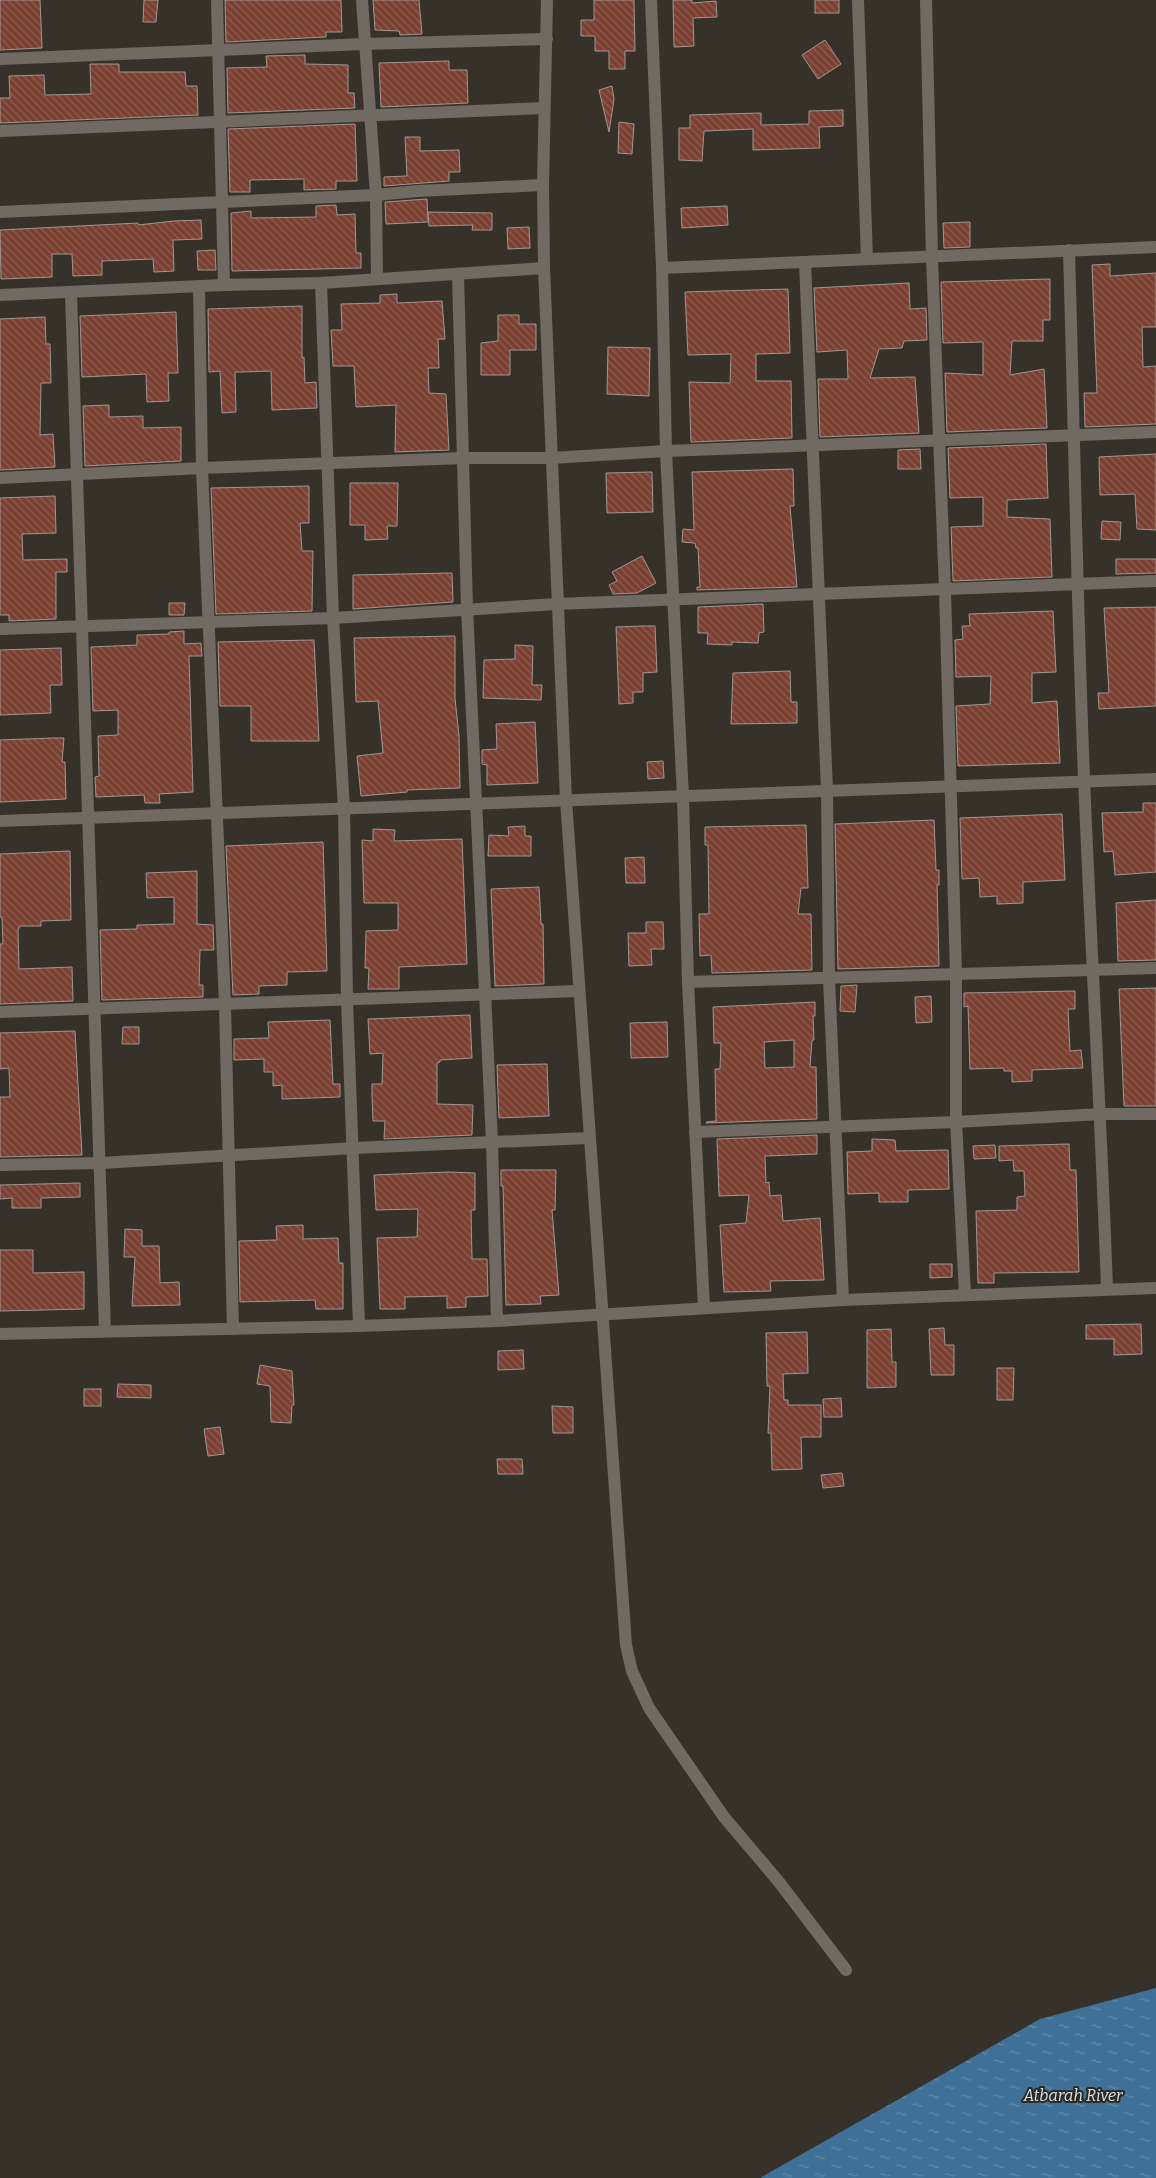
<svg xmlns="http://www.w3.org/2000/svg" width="1156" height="2178" viewBox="0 0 1156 2178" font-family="Bitter,serif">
  <defs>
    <pattern id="water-ripples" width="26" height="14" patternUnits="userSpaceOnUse" patternTransform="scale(1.25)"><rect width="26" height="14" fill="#3f7097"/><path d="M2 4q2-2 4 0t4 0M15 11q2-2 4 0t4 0" fill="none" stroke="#648baa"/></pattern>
    <pattern id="building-back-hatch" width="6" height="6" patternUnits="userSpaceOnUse" patternTransform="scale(1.25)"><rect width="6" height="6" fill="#7a4133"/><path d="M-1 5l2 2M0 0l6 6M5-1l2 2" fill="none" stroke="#8d5c50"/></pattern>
  </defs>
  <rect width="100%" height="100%" fill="#36322a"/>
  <path fill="url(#water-ripples)" d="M1156 1988V2178H760L1040 2019Z"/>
  <g fill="url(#building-back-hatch)" stroke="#a29693" fill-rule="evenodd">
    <path d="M0 0H40L42 48 0 50Z"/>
    <path d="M144 0H158L156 22H143Z"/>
    <path d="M225 0H341L342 32H326V37L226 42Z"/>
    <path d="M373 0H419L422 34 400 35 399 31 375 30Z"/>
    <path d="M594 0H634L635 51H625V69H609V51H595V36H581V20H594Z"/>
    <path d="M673 0H692V3L716 1 717 17 693 18 694 46 674 47Z"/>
    <rect x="815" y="0" width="24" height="13"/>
    <path d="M825 40 841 64 818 79 802 55Z"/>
    <path d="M305 55V64L348 65V93H354L355 108 228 113 227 68 267 67 266 56Z"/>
    <path d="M449 61V70H467L468 103 381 107 379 63Z"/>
    <path d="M90 64H119V72H185L186 86H197L198 115 0 123V98H10L9 76 44 75 45 95 91 94Z"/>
    <path d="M612 86 614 99 609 132 599 90Z"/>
    <path d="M843 110V126L819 127 820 148 753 150V129L704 131 702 161 679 160V128H690V115L761 113V125L809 124V111Z"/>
    <path d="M619 122 634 124 632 154 618 153Z"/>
    <path d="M355 124 357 181H336V189L304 190V179L250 180V192H230L228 129Z"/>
    <path d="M405 137H420V151L459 150 460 172H449V181L384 186V177L407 176Z"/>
    <path d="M427 199 428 222 386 224 385 202Z"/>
    <path d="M336 205 337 215 355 214 356 253H361V268L232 271 231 213 251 211V218L316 217V206Z"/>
    <path d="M727 206 728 225 682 228 681 208Z"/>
    <path d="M428 212 492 213V230H472L473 225 429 226Z"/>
    <path d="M201 220 202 239 173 240 174 271 154 272 153 259 102 261V275L73 276 72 254H52V277L1 279 0 230 138 223V225L174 221Z"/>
    <path d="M970 222V247L944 248 943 223Z"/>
    <path d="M529 227 530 248 508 249 507 228Z"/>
    <path d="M215 250 216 270H198L197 251Z"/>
    <path d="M1110 264V276L1156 273V327H1142L1143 367 1156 366V424L1085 427 1084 393H1097L1092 265Z"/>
    <path d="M1050 279V320H1043V341H1012L1010 375 1044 369 1047 428 947 432 945 373 983 375V342L943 343 941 282Z"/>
    <path d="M909 283 910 309 926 308 927 340 904 341 902 348 879 349 870 378 915 377 919 433 820 437 818 379H848L847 350 817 352 814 288Z"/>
    <path d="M788 289 790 353 756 354V381H791L792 438 691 442 689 382 730 383 731 354 688 355 685 292Z"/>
    <path d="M397 294V303L442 301 445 339H438L439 368H428L429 393 446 394 449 450 395 452 396 405 356 407 354 366H333L331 330H342L341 304 380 303V295Z"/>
    <path d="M302 306V358L304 357 305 383 316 382 317 408 272 410 271 371 242 372H235L236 412 222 413 220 371 209 372 208 309Z"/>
    <path d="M176 312 178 373H168L169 401 147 402 146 374 82 377 80 316Z"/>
    <path d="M498 315H519V324H536V350H510V375H481V343L498 341Z"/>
    <path d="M45 317 46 344H50L51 383H41L40 435 53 434 55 467 0 470V319Z"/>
    <path d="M608 347 650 348 649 396 607 394Z"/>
    <path d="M109 405V417L143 416V428L181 427V461L85 466 83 406Z"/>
    <path d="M1046 444 1048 498 1007 500V517L1050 519 1052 577 953 581 951 527 983 526V497L950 498 948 448Z"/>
    <path d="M920 449 921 469H898V450Z"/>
    <path d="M1156 454V530L1137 529 1135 494 1100 495 1099 457Z"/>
    <path d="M793 469 794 506H790L797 587 697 590V587H700L698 548H696L695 543 682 542 683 529 694 530 692 472Z"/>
    <path d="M652 472 653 512 607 513 606 473Z"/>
    <path d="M350 483H398L397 526H387L388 539 365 540V525H350Z"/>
    <path d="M309 486V523H300L302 551H313L312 611 216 614 211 488Z"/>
    <path d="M55 496 56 533 22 534 23 560 67 559V572H56V619L9 621V615H0V498Z"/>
    <path d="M1102 521 1121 522 1120 540 1101 539Z"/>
    <path d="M642 556 656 583 637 593 613 594 609 585 617 581 612 572Z"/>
    <path d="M1116 559H1156V573L1116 574Z"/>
    <path d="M452 573 453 602 353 609V575Z"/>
    <path d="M169 603H185L184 615H169Z"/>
    <path d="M763 604 764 632 759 633 758 643 732 642V645L707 644 708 633H698V607Z"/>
    <path d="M1156 607V706L1099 709 1098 693H1109L1104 608Z"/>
    <path d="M1053 611 1056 672 1032 673V703L1057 701 1060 763 958 766 956 706 990 704 991 676 956 677 955 640 963 639 962 626H970L969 614Z"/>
    <path d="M642 626H655L657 672 643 673V692H633V703L619 704 616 627Z"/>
    <path d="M184 631V644L201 643 202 656H189L193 792 159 794 160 803H145L144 795 96 797 95 777 99 776 98 736 118 735V710L93 711 91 647 137 645V635L169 634V632Z"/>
    <path d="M455 636V698L459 736 460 788 407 790V792L361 796 357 756 383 753 378 701 356 702 354 638Z"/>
    <path d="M314 640 319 741H251V706H220L218 642Z"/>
    <path d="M515 645 533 646 532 685H542L541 700 483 698 484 660 515 659Z"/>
    <path d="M61 648 62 685H50L51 713 0 715V650Z"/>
    <path d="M790 671 791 702H797V723L731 724 733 673Z"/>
    <path d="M535 722 538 783 487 785V765L482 764V750L497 749 496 724Z"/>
    <path d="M53 738H64L62 762H65L66 799 0 802V740Z"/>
    <path d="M663 761 664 778 648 779 647 762Z"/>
    <path d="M1143 803H1156V872L1115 875 1113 851 1104 852 1102 813 1143 812Z"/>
    <path d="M1062 814 1065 880 1023 882V903L997 904V896L980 897 979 878 962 879 960 818Z"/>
    <path d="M934 820 936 870H939V885H937L939 966 838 969 835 824Z"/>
    <path d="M806 825 808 888H801L798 914H811L812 970 712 973 711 955 700 956 699 914H709L708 845H705V827Z"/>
    <path d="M525 826V836H531V856H488L489 835 509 836 508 827Z"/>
    <path d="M373 829 395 830 394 841 462 839 467 964 399 967V989H368L369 968H365L366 931 398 930V903H364L362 840 373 841Z"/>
    <path d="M323 842 327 971 287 972V985L259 986V994L233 995 226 846Z"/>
    <path d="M70 851 71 920 41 921V926H20L18 930 19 969 72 967 73 1001 0 1004V944H3L2 917H0V854Z"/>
    <path d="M644 857 645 883H626L625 858Z"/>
    <path d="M197 871V924L213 925 214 950H200L199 985H203V997L102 1000 100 930 137 929V925L174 924V897L147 898 146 873Z"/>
    <path d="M539 887 541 924H543L544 984 495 986 491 889Z"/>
    <path d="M1156 900V960L1118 961 1116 903Z"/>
    <path d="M646 922H663L664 949H651L652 965 629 966 628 933H646Z"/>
    <path d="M857 985 855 1012 840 1011 841 986Z"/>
    <path d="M1156 988V1106H1124L1119 989Z"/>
    <path d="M1075 991V1009H1068L1070 1051 1081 1050 1083 1068 1032 1070V1081L1012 1082V1071H1004V1068L970 1069 968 1006 964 1007V993Z"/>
    <path d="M931 996 932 1022 916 1023 915 997Z"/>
    <path d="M815 1002V1016H813L814 1040H812L810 1067H816L817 1119 706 1123V1122L716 1121 715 1069H720L721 1043H714L713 1007ZM794 1040V1067L765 1068 764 1042Z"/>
    <path d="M470 1015 472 1058 440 1060V1062L437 1063V1104L473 1105 472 1135 384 1139 385 1121H373L372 1097V1084H382L383 1053 370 1054 368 1019Z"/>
    <path d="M330 1020 333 1084H340V1097L282 1099V1085L273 1086V1072H264V1059L234 1060V1039L269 1038 268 1022Z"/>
    <path d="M667 1022 668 1057 631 1058 630 1023Z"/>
    <path d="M123 1027H139V1044H122Z"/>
    <path d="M75 1031 82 1155 0 1157V1097H10L9 1068 0 1069V1033Z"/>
    <path d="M547 1064 549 1116 499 1118 497 1065Z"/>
    <path d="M817 1135V1154L765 1156 766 1183 769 1182 770 1196 781 1195 783 1221 820 1218 824 1280 770 1281 771 1291 724 1292 720 1225 746 1223 749 1195 719 1196 717 1139Z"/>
    <path d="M872 1139 895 1140 896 1151 948 1150 949 1189 908 1190V1202H879V1193L848 1194 847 1152 872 1151Z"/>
    <path d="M1069 1144 1070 1170H1076L1079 1272 994 1273V1283H978L976 1211 1017 1210V1197L1025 1196 1024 1171H1014L1013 1160 999 1161V1146Z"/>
    <path d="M995 1145 996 1158 974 1159 973 1146Z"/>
    <path d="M501 1170H556L555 1210H552L559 1295 540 1296 541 1304 506 1305 503 1186H501Z"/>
    <path d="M449 1172 475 1173V1210H471L472 1259H487L488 1296 466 1297V1307L447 1308V1296L405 1297V1309H380L377 1238 417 1237 418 1209 376 1210 374 1175Z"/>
    <path d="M80 1183V1197L41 1198V1208H12V1198L0 1199V1185Z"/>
    <path d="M303 1225V1239L338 1238 339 1263H343V1309H316L315 1300 240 1302 239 1241 277 1240 276 1226Z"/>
    <path d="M125 1229 142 1230V1246H159L160 1283 179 1282 180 1305 132 1306 135 1257H124Z"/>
    <path d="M0 1250H33V1273L84 1272V1309L0 1311Z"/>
    <path d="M930 1264H952V1277L930 1278Z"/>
    <path d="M1141 1324 1142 1354 1114 1355V1339H1086V1325Z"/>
    <path d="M944 1328 945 1345H954V1375H931L929 1329Z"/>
    <path d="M891 1329 892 1362H896V1387L867 1388V1330Z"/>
    <path d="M807 1332 808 1373 783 1374 784 1400H788V1405H821V1437H801L802 1469 772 1470 771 1433H768L770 1386H767L766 1333Z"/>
    <path d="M523 1350 524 1369 498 1370V1351Z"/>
    <path d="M260 1365 292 1371 294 1405H292L291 1423 271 1422 270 1386 257 1384Z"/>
    <path d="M997 1368H1014L1013 1400H997Z"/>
    <path d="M118 1384 151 1385V1398L117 1397Z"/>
    <rect x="84" y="1389" width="17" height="17"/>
    <path d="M841 1398 842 1417H824L823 1399Z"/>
    <path d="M552 1406 573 1407V1433H553Z"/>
    <path d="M220 1427 224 1454 208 1456 204 1429Z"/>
    <path d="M497 1459H522L523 1474H498Z"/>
    <path d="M842 1473 844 1486 823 1488 821 1475Z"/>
  </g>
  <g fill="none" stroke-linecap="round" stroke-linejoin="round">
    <g stroke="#706a62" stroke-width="12">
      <path d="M217 0 224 285"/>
      <path d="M362 0 376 195 377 279"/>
      <path d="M547 0 543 185 544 268 566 800 626 1645 632 1671 649 1708 724 1817 779 1882 846 1970"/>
      <path d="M651 0 662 268 1156 247"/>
      <path d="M858 0 867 259"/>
      <path d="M926 0 932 258 945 590 956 973V1122L965 1294"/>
      <path d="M0 59 365 44 547 39"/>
      <path d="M0 131 544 108"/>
      <path d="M0 212 376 195 418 191 543 185"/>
      <path d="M1069 250C1074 426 1077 602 1084 778 1091 949 1101 1119 1107 1289"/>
      <path d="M805 262 827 791 829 978 843 1300"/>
      <path d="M662 268 666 451 683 797 688 982 704 1308"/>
      <path d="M458 275 467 608 492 1142 497 1321"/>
      <path d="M321 283 333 618 344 809 347 999 359 1326"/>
      <path d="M199 286 202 468 225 1005 233 1329"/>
      <path d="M71 293 105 1331"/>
      <path d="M0 295 224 285 321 283 544 268"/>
      <path d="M0 478 202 468 464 458H551L666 451 1156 432"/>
      <path d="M0 629 333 618 557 604 1156 581"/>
      <path d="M0 821 1156 779"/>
      <path d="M688 982 1156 968"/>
      <path d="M0 1012 579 991"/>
      <path d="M695 1132 956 1122 1101 1114H1156"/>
      <path d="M0 1165 101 1163 354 1148 588 1138"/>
      <path d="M0 1334 359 1326 497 1321 843 1300 1156 1288"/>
    </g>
  </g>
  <g text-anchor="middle" stroke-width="4" stroke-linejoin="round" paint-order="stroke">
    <g font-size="16" font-style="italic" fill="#d7e5f1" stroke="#2c2820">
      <text x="1073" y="2101">Atbarah River</text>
    </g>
  </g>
</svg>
